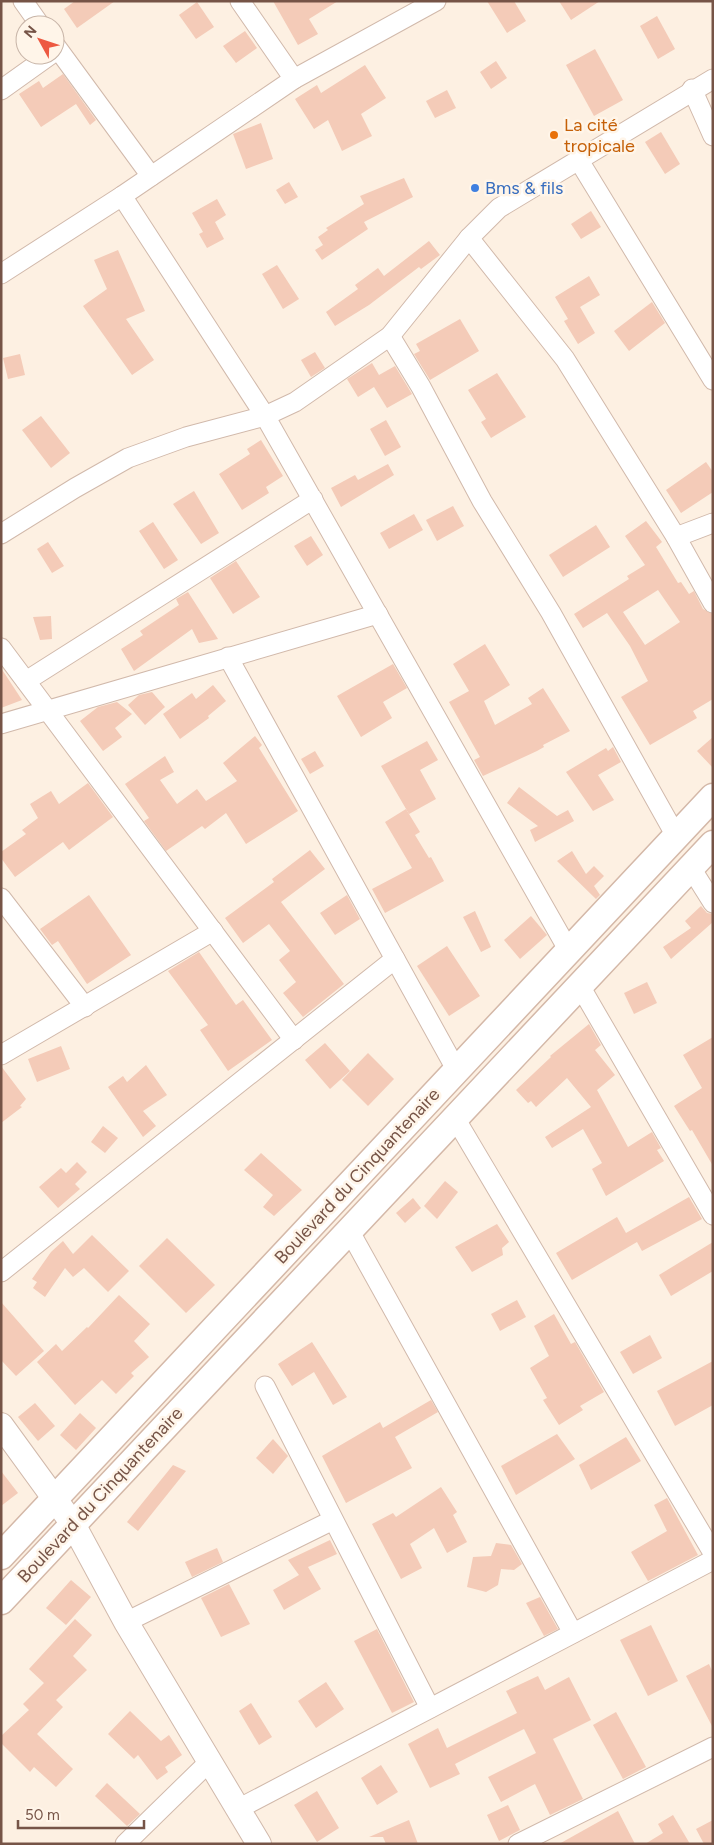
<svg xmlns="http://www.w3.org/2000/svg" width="714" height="1845" viewBox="0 0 714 1845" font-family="Figtree,sans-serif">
  <rect width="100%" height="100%" fill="#fdf0e2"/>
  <g fill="#f4cbb8" fill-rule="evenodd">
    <path d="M75 1H115L77 28 64 9Z"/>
    <path d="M273 1H338L309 19 318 34 298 45Z"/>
    <path d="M487 1H514L526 21 507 33Z"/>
    <path d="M559 1H600L571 20Z"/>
    <path d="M197 2 214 27 196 39 179 15Z"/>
    <path d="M657 16 675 49 658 59 640 26Z"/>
    <path d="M245 31 257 48 236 63 223 46Z"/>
    <path d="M595 49 623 100 594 116 566 65Z"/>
    <path d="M496 61 507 78 491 89 480 72Z"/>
    <path d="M365 65 386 98 361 114 372 136 342 151 328 120 314 129 295 99 317 85 321 93Z"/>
    <path d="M63 74 96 120 90 125 76 104 41 127 19 94 39 81 43 88Z"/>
    <path d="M447 90 456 108 435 118 426 101Z"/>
    <path d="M261 123 273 159 246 169 233 134Z"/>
    <path d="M661 132 680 164 665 174 645 142Z"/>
    <path d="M404 178 413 197 364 222 368 229 322 260 315 250 323 245 318 237 328 230 326 228 364 204 360 196Z"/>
    <path d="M289 182 298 197 285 204 276 190Z"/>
    <path d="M217 199 226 215 215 222 224 239 207 248 199 234 203 232 192 213Z"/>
    <path d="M591 211 601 227 581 239 571 224Z"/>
    <path d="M429 241 440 255 421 269 419 267 369 305 335 326 326 312 358 289 355 285 378 268 384 276Z"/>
    <path d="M118 250 145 311 126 319 154 360 132 375 83 306 107 289 94 260Z"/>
    <path d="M277 265 299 299 283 309 262 274Z"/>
    <path d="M589 276 600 295 580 307 595 333 578 344 564 321 568 319 555 297Z"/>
    <path d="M652 302 665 323 629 351 614 331Z"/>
    <path d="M460 319 479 351 430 380 414 354 420 351 416 344Z"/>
    <path d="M315 352 325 368 311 377 301 360Z"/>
    <path d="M20 354 25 375 8 379 3 358Z"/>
    <path d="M372 363 379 375 395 366 412 394 387 408 374 387 358 397 347 379Z"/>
    <path d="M497 373 526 417 491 438 481 422 486 419 468 390Z"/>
    <path d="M41 416 70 453 51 468 22 430Z"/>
    <path d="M386 420 401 447 385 456 370 429Z"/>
    <path d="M261 440 283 476 266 487 269 493 242 510 219 474 250 454 247 449Z"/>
    <path d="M706 462 713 472V492L681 513 666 490Z"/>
    <path d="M388 464 394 475 341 507 331 488 355 475 358 480Z"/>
    <path d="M194 491 219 533 201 544 173 504Z"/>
    <path d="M453 506 464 526 437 541 426 520Z"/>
    <path d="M414 514 423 530 389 549 380 533Z"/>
    <path d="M646 521 662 542 656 547 678 583 681 582 689 594 694 591 703 609 713 614V699L693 711 697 718 650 745 621 697 648 681 630 646 607 613 583 628 574 614 629 579 627 576 645 565 625 536ZM658 590 680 622 645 645 623 612Z"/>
    <path d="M153 522 178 560 164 569 139 531Z"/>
    <path d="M596 525 610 547 563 577 549 555Z"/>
    <path d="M311 536 323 555 307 566 294 546Z"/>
    <path d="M48 542 64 566 52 573 37 549Z"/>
    <path d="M236 561 260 597 233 614 210 578Z"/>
    <path d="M188 592 218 639 199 643 192 629 134 671 121 649 143 635 140 631 179 605 176 599Z"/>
    <path d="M51 616 52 639 40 640 33 617Z"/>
    <path d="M485 644 510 685 484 701 495 725 532 704 528 698 543 688 570 731 543 745 544 747 537 751 483 776 474 760 480 757 449 702 469 691 453 664Z"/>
    <path d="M393 664 407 688 383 702 392 718 361 737 337 696Z"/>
    <path d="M1 668 22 700 1 708Z"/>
    <path d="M213 685 226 701 208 716 209 718 180 739 163 714 192 693 196 699Z"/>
    <path d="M152 692 165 707 145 725 128 705 139 695Z"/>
    <path d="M117 702 132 714 115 728 122 737 103 751 80 721 98 707Z"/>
    <path d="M255 736 262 745 259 748 298 811 246 844 226 813 205 829 202 826 166 851 144 821 149 818 125 784 165 756 174 772 160 780 177 804 197 789 206 801 237 781 223 763Z"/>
    <path d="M713 737V768L697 751Z"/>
    <path d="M427 741 438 760 420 770 436 799 409 814 381 766Z"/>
    <path d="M613 747 621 762 598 775 614 800 593 811 566 772 606 748 608 751Z"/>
    <path d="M315 751 324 766 310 774 301 759Z"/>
    <path d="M88 783 113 817 69 850 63 842 15 877 1 858V852L26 834 22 830 38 818 30 804 51 791 59 804Z"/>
    <path d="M519 787 557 816 568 810 574 821 535 842 530 830 538 826 507 803Z"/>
    <path d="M406 809 420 832 415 835 429 858 431 857 444 881 385 913 372 889 412 868 385 822Z"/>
    <path d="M310 850 325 869 281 902 344 984 303 1017 283 993 296 982 279 960 290 951 269 924 243 943 225 918 274 882 272 879Z"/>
    <path d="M572 851 586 874 594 866 604 876 594 886 600 895 596 899 557 861Z"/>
    <path d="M89 895 131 955 87 984 58 941 52 945 40 929Z"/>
    <path d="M347 895 360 919 335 935 320 913Z"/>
    <path d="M701 906 707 913 713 914V922L671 959 663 947 691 928 685 921Z"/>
    <path d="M475 911 491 947 481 952 463 917Z"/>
    <path d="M531 916 547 935 520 959 504 940Z"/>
    <path d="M447 946 480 996 449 1016 417 966Z"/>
    <path d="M199 952 236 1005 243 1000 272 1040 228 1071 200 1030 208 1025 168 971Z"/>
    <path d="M647 982 657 1003 634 1014 624 993Z"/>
    <path d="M589 1024 601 1045 595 1050 615 1075 597 1090 628 1147 652 1132 661 1148 657 1150 664 1161 606 1196 592 1169 602 1163 583 1129 552 1148 545 1137 591 1107 567 1078 536 1107 531 1101 528 1103 516 1090 551 1057 550 1056Z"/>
    <path d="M713 1037V1166L692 1130 690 1131 674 1106 702 1088 683 1055Z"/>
    <path d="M325 1043 350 1071 330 1089 305 1060Z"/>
    <path d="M61 1046 70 1069 37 1082 28 1059Z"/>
    <path d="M368 1053 394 1079 368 1106 342 1080Z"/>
    <path d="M146 1065 167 1095 143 1111 156 1126 143 1137 108 1087 123 1076 127 1082Z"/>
    <path d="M1 1066 26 1099 20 1106 22 1107 1 1123Z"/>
    <path d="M103 1126 118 1138 105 1153 91 1142Z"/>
    <path d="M261 1153 302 1190 274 1216 263 1207 273 1195 244 1170Z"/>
    <path d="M77 1162 87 1172 75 1184 80 1189 58 1208 39 1187 61 1168 66 1173Z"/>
    <path d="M445 1181 458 1192 437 1219 424 1206Z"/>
    <path d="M689 1197 702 1219 642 1251 637 1242 572 1280 556 1253 617 1217 626 1233Z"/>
    <path d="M413 1198 421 1208 405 1223 396 1213Z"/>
    <path d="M497 1224 509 1242 502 1248 503 1255 472 1272 455 1247Z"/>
    <path d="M92 1235 129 1271 108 1292 84 1268 73 1277 65 1268 45 1297 33 1288 37 1282 32 1279 51 1252 63 1241 73 1254Z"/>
    <path d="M167 1238 215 1285 186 1313 139 1266Z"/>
    <path d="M713 1242V1271L671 1296 659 1275Z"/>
    <path d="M119 1295 150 1324 134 1341 149 1357 131 1373 134 1376 116 1394 102 1380 75 1405 37 1362 56 1344 62 1351 87 1327 88 1328Z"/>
    <path d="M517 1300 526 1317 500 1331 491 1314Z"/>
    <path d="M1 1302 44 1351 16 1376 1 1360Z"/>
    <path d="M554 1314 571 1344 575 1342 604 1392 580 1406 583 1410 559 1425 543 1400 547 1398 530 1368 549 1356 534 1326Z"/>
    <path d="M650 1335 662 1358 633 1374 620 1352Z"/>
    <path d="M312 1342 347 1397 333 1405 314 1372 292 1386 278 1364Z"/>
    <path d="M713 1361V1405L675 1426 657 1391Z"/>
    <path d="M431 1400 438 1412 395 1437 412 1468 346 1503 322 1456 380 1422 383 1428Z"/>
    <path d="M35 1403 55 1426 38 1441 18 1417Z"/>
    <path d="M80 1413 96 1428 76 1450 60 1435Z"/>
    <path d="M557 1434 575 1459 516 1495 501 1466Z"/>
    <path d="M626 1437 641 1461 591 1490 579 1465Z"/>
    <path d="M273 1439 288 1456 273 1474 256 1458Z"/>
    <path d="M173 1465 186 1471 138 1531 127 1522Z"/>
    <path d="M1 1471 18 1493 1 1506Z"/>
    <path d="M441 1487 457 1512 453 1515 467 1542 447 1553 434 1528 410 1544 422 1568 401 1579 372 1524 393 1513 396 1517Z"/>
    <path d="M667 1498 698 1555 648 1581 631 1552 667 1531 654 1505Z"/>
    <path d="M330 1540 337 1554 308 1567 321 1589 284 1610 273 1590 299 1575 288 1560Z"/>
    <path d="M496 1543 511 1545 522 1564 514 1570 501 1569 498 1585 486 1592 467 1587 473 1557 491 1556Z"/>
    <path d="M217 1548 223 1562 192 1577 185 1562Z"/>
    <path d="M71 1580 91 1597 66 1625 46 1608Z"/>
    <path d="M229 1584 250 1624 221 1637 201 1598Z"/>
    <path d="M540 1597 558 1629 544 1636 526 1603Z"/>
    <path d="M75 1619 92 1635 73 1656 87 1670 56 1700 63 1707 37 1734 73 1769 56 1787 34 1767 30 1772 1 1743V1736L29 1710 23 1704 44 1683 29 1669Z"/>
    <path d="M651 1625 678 1681 648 1696 620 1640Z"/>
    <path d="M377 1629 414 1702 392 1713 354 1641Z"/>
    <path d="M709 1664 713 1673V1728L686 1676Z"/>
    <path d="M538 1676 545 1690 569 1677 591 1720 553 1739 583 1799 550 1815 535 1784 501 1802 488 1777 536 1753 524 1729 455 1764 460 1774 430 1788 408 1744 438 1728 447 1748 517 1713 506 1691Z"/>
    <path d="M326 1682 344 1709 316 1728 298 1701Z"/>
    <path d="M251 1703 272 1737 259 1745 239 1711Z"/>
    <path d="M130 1711 161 1741 169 1735 182 1755 165 1767 168 1772 157 1780 138 1755 134 1759 108 1734Z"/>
    <path d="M616 1712 646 1767 623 1779 593 1725Z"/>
    <path d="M381 1765 398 1792 377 1805 361 1778Z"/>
    <path d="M107 1783 140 1814 127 1826 95 1796Z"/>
    <path d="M317 1791 339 1828 317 1842 294 1805Z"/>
    <path d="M508 1805 520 1830 499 1841 487 1815Z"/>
    <path d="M618 1811 635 1844H559Z"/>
    <path d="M673 1815 690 1844H645L663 1833 658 1824Z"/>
    <path d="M409 1820 418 1844H386L383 1837H369Z"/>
    <path d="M713 1820V1844H704L696 1829Z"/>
  </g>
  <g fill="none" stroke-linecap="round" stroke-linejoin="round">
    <defs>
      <g id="minor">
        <path d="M23 1 40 25"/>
        <path d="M240 1 294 79"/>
        <path d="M55 45 151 176"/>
        <path d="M692 89 713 136"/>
        <path d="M1 90 50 55"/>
        <path d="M578 159 713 380"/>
        <path d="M122 196 265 416 569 951"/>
        <path d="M469 238 565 359 676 537 713 603"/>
        <path d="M1 274 122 196 294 79 436 1"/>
        <path d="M390 336 421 387 482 501 551 613 676 836"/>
        <path d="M1 534 75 488 128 458 186 437 265 416 295 402 390 336 469 238 499 208 713 79"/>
        <path d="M676 537 713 523"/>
        <path d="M1 648 294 1040"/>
        <path d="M228 657 457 1071"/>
        <path d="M26 681 313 499"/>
        <path d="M1 724 378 614"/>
        <path d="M691 868 713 903"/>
        <path d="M1 898 85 1007"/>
        <path d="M580 986 713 1215"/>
        <path d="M1 1055 213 931"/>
        <path d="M455 1118 713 1553"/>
        <path d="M349 1230 573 1633"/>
        <path d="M1 1272 395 959"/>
        <path d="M265 1386 430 1708"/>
        <path d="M126 1622 333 1520"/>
        <path d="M238 1809 713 1560"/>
        <path d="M125 1844 209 1762"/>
        <path d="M518 1844 713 1747"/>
      </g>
      <path id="tertiary" d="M1 1425 73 1524 126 1622 259 1844"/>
      <g id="secondary">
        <path d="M1 1556 713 797"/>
        <path d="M1 1601 713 844"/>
      </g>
    </defs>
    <use href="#minor" stroke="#d1b9ab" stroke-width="21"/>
    <use href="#tertiary" stroke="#d1b9ab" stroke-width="26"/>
    <use href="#secondary" stroke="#d4b8a8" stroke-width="29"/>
    <use href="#minor" stroke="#fff" stroke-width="19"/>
    <use href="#tertiary" stroke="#fff" stroke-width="24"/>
    <use href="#secondary" stroke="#fff" stroke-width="26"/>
  </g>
  <circle fill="#e8710a" stroke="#fff5e9" stroke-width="2" cx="554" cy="135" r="5"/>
  <circle fill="#3f7fe0" stroke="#fff5e9" stroke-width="2" cx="475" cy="188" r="5"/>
  <g text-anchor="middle" stroke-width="5" stroke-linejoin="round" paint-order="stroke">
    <g font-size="18" fill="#c56008" stroke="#fff5e9" text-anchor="start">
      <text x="564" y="131">La cité<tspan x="564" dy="21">tropicale</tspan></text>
    </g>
    <g font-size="18" fill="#366cbe" stroke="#fff5e9" text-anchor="start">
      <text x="485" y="194">Bms &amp; fils</text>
    </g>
    <g font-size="18" fill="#765447" stroke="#fff5e9">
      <text transform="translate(357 1176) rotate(-47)" y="6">Boulevard du Cinquantenaire</text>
      <text transform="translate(100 1495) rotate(-47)" y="6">Boulevard du Cinquantenaire</text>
    </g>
  </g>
  <rect width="714" height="1845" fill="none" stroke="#765447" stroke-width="5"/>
  <g transform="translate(40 40) rotate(310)"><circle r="24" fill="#fff5e9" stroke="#c8b5a8"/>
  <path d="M0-4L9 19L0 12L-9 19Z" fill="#ed5941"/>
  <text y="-8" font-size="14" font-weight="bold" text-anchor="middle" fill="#765447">N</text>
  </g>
  <path d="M18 1820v8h126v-8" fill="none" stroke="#765447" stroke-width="2.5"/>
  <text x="25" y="1820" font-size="15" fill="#765447" stroke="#fff5e9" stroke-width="4" paint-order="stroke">50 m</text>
</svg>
